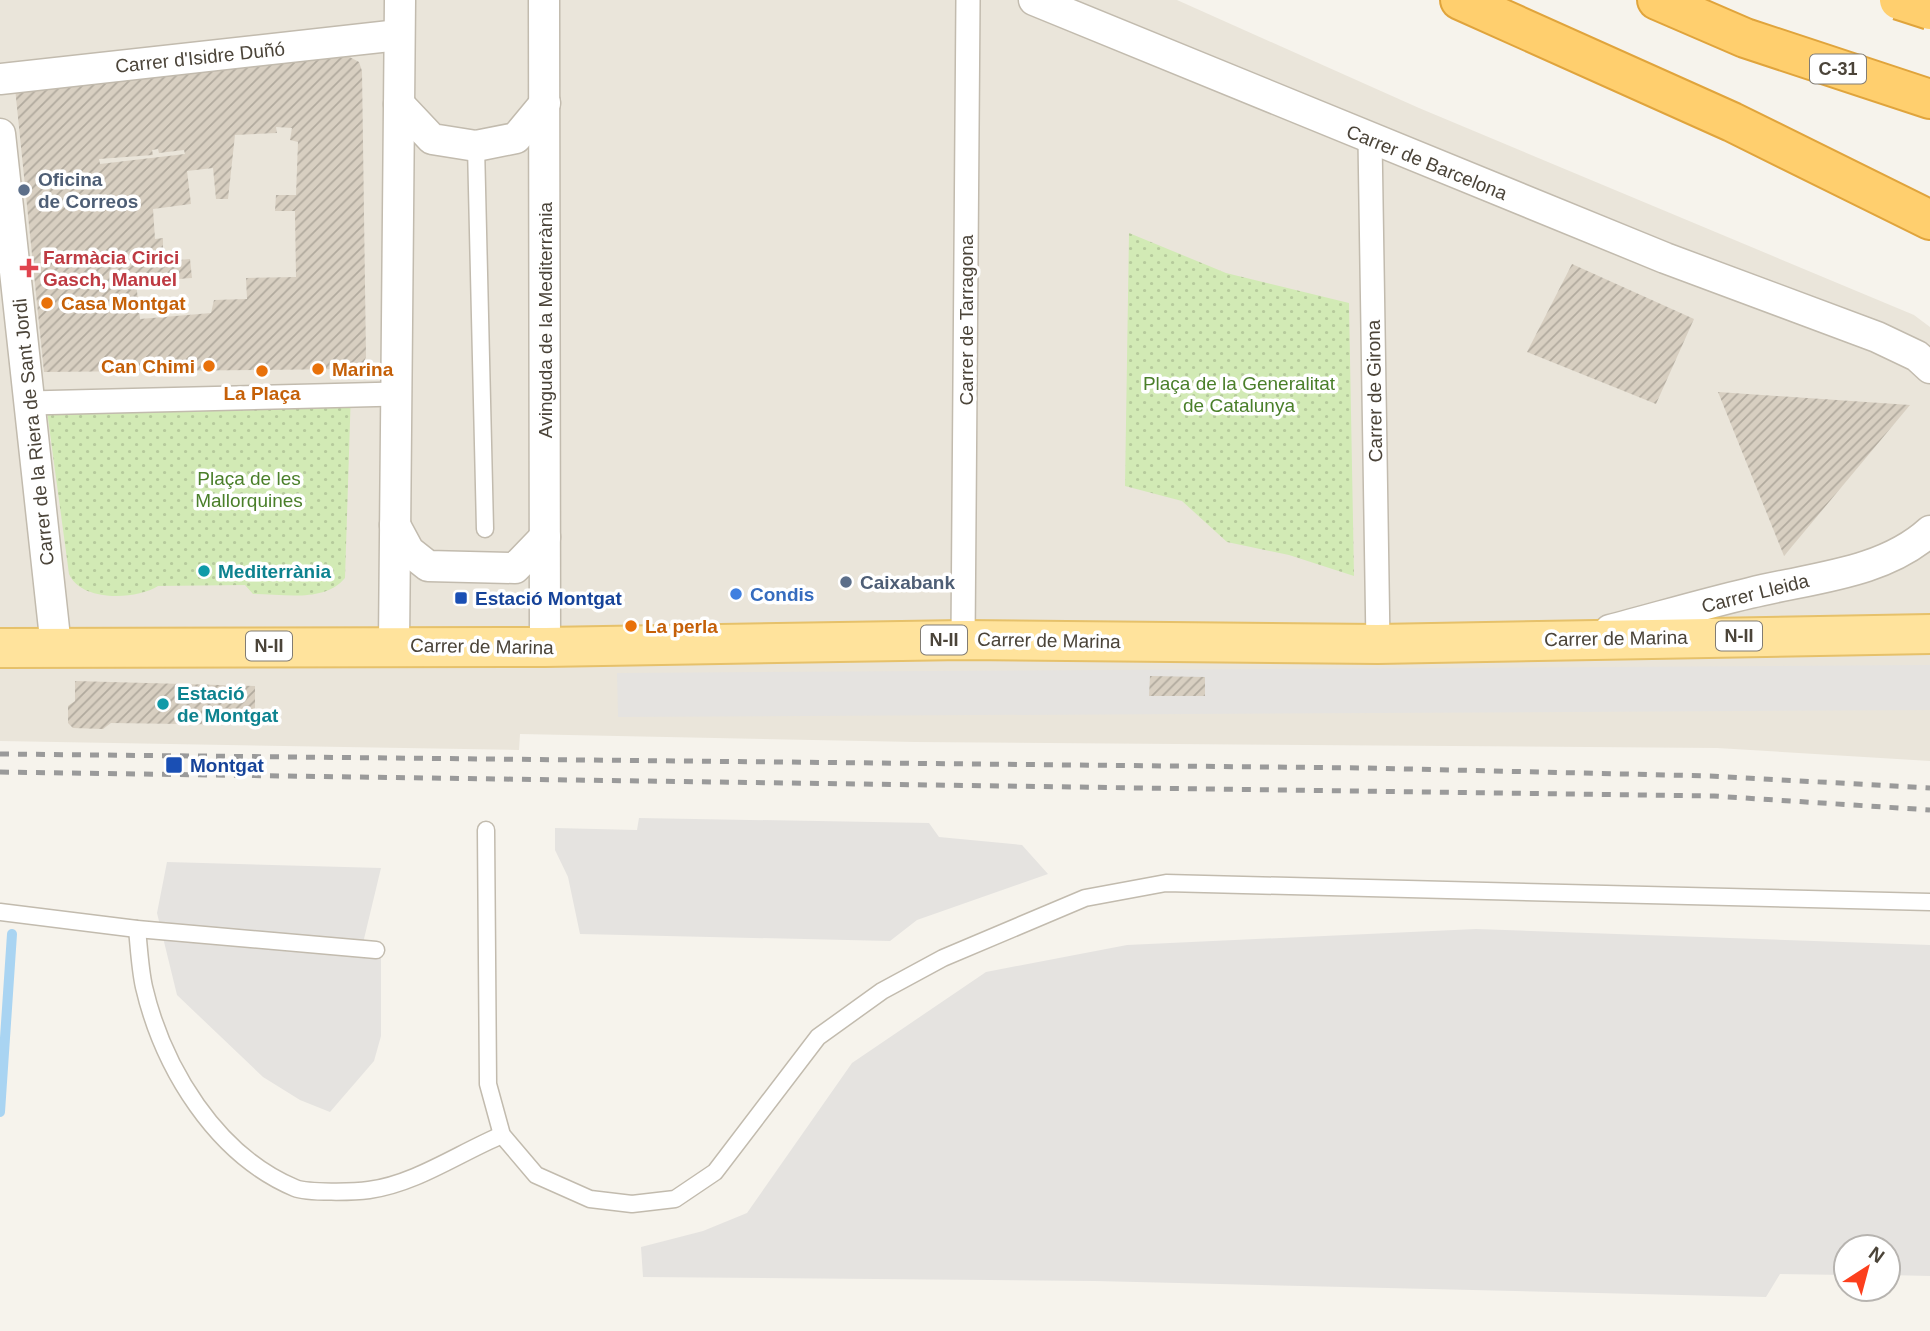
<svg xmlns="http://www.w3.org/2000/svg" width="1930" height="1331" viewBox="0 0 1930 1331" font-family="Arial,sans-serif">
  <defs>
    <pattern id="green-dots" width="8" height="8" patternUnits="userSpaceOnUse" patternTransform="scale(1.75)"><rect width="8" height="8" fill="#d2eab5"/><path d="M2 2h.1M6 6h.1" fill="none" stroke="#b6ca9c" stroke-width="1.8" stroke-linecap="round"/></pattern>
    <pattern id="building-hatch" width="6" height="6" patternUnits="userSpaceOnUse" patternTransform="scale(1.75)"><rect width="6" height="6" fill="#d8cfc1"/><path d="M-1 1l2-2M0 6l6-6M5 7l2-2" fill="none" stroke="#b1aa9e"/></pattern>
  </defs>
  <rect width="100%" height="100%" fill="#f6f3ec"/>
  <path fill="#eae5da" d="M0 0H1177L1419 108 1914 315 1930 327V761L1717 748 915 742 520 734 519 750 0 741Z"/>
  <g fill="url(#green-dots)">
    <path d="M1129 233 1226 273 1349 303 1354 576 1289 555 1227 542 1182 501 1125 486Z"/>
    <path d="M351 391 345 578C324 603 284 594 253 594L245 585 158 586C136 600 81 602 69 574L45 396Z"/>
  </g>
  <g fill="#e5e3e0">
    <path d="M1930 665V710L618 717 617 673Z"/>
    <path d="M639 818 929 823 939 837 1022 845 1048 874 917 920 890 941 580 934 568 877 555 850V828L637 830Z"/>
    <path d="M167 862 381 868 363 943 381 945V1036L374 1061 330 1112 300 1100 263 1077 177 995 157 913Z"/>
    <path d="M1476 929 1930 945V1276L1888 1275V1247H1846V1275L1780 1274 1766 1297 1095 1281 643 1277 641 1247 703 1231 747 1213 852 1063 986 972 1127 945Z"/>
  </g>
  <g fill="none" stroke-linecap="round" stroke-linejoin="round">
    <path stroke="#a9d4f2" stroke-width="10" d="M0 1112 12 934"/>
  </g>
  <g fill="url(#building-hatch)" fill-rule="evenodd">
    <path d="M342 53 359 62 362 71 366 357 363 364 356 369 44 372 15 88ZM276 127 292 128 290 140 298 142 296 195H276L275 211H295L296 277 246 278 247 299 214 300 211 313 140 319 136 282 192 278 190 259 156 262V257H163V238L155 239 153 209 191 204 187 171 213 168 216 199H228L235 135 277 133ZM158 149 159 153 184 150 185 154 100 164 99 159 153 155 152 150Z"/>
    <path d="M1572 264 1694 319 1656 404 1527 352Z"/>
    <path d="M1718 392 1910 405 1784 556Z"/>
    <path d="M1150 676 1205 677V696H1149Z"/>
    <path d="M75 681 255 686V725L111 723 103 729 73 728 68 723V706L75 701Z"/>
  </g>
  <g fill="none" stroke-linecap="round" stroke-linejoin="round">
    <defs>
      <g id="service">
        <path d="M476 146 485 529"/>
        <path d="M486 830 488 1084 502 1135 536 1175 590 1199 632 1204 675 1199 715 1172 818 1037 882 991 943 958 1085 898 1166 883 1930 902"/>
        <path d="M0 912 137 929 376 950"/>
        <path d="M137 929C139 948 140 969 144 987 163 1068 216 1155 295 1188 307 1193 355 1192 369 1190 415 1184 459 1153 502 1135"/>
      </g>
      <g id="pedestrian">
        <path d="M1370 139 1378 644"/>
        <path d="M30 403 396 394"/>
        <path d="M963 640 968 0"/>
      </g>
      <g id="minor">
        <path d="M544 0 545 647"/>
        <path d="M1034 0 1665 258 1877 337 1917 356 1930 368"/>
        <path d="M0 79 399 35"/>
        <path d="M399 104 432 139 476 146 516 138 545 103"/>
        <path d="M0 134 56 647"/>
        <path d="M395 525 409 551 428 566 515 568 545 537"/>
        <path d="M1610 630C1656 618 1703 604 1750 593 1810 578 1883 574 1930 531"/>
        <path d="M394 645 400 0"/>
      </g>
      <path id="primary" d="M0 648 545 647 963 640 1378 644 1930 634"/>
      <g id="motorway">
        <path d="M1460 0 1732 122 1930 220"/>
        <path d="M1657 0 1745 38 1930 99"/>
      </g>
    </defs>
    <use href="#service" stroke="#c2bbae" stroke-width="19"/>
    <use href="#pedestrian" stroke="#c2bbae" stroke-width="26"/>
    <use href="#minor" stroke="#c2bbae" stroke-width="33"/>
    <use href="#primary" stroke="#e6c16a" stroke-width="42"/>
    <use href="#motorway" stroke="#e0a43c" stroke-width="42"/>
    <use href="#service" stroke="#fff" stroke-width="16"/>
    <use href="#pedestrian" stroke="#fff" stroke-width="23"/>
    <use href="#minor" stroke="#fff" stroke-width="30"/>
    <use href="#primary" stroke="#ffe39c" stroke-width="38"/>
    <use href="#motorway" stroke="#ffcf6e" stroke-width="38"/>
    <g stroke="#9a9a9a" stroke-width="5" stroke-dasharray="9 9" stroke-linecap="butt">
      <path d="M0 754 1366 768 1710 776 1930 788"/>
      <path d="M0 772 1714 796 1930 810"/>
    </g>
    <defs>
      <path id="motorway-bridge" d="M1899 0 1930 10"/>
    </defs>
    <use href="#motorway-bridge" stroke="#e0a43c" stroke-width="42" stroke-linecap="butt"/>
    <use href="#motorway-bridge" stroke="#ffcf6e" stroke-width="38"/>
  </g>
  <g fill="#5c6f8a" stroke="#fff" stroke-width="2.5">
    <circle cx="24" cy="190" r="7"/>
    <circle cx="846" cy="582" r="7"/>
  </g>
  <path fill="#e0444e" stroke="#fff" stroke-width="2.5" d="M25.5 257.5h7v7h7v7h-7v7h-7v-7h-7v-7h7z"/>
  <g fill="#e8710a" stroke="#fff" stroke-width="2.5">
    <circle cx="47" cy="303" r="7"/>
    <circle cx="209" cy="366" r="7"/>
    <circle cx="318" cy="369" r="7"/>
    <circle cx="262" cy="371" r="7"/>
    <circle cx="631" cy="626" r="7"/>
  </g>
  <g fill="#0f9aa8" stroke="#fff" stroke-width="2.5">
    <circle cx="204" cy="571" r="7"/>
    <circle cx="163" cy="704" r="7"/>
  </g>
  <circle fill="#3f7fe0" stroke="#fff" stroke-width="2.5" cx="736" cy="594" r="7"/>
  <g fill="#1a4fb4" stroke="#fff" stroke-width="2.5">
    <rect x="454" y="591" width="14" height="14" rx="3.5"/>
    <rect x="165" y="756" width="18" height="18" rx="3.5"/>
  </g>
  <g text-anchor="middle" stroke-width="7" stroke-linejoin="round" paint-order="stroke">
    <g fill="#fff" stroke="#817c74" stroke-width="2">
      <rect x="1810" y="54.5" width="56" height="29" rx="5"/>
      <rect x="1716" y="621.5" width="46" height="29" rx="5"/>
      <rect x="921" y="625.5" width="46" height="29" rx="5"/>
      <rect x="246" y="631.5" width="46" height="29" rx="5"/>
    </g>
    <g font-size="18" font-weight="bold" fill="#4b4439">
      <text x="1838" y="75">C-31</text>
      <text x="1739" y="642">N-II</text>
      <text x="944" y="646">N-II</text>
      <text x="269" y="652">N-II</text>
    </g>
    <g font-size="19" fill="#4b4439" stroke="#fff">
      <text transform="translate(200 57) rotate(-6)" y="7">Carrer d'Isidre Duñó</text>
      <text transform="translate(1427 162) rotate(22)" y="7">Carrer de Barcelona</text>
      <text transform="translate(545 320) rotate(-90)" y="7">Avinguda de la Mediterrània</text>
      <text transform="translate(966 320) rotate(-90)" y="7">Carrer de Tarragona</text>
      <text transform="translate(1374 391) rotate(-91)" y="7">Carrer de Girona</text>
      <text transform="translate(33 432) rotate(-96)" y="7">Carrer de la Riera de Sant Jordi</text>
      <text transform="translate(1755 593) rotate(-14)" y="7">Carrer Lleida</text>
      <text transform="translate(1616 638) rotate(-1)" y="7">Carrer de Marina</text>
      <text transform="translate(1049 640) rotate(1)" y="7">Carrer de Marina</text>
      <text transform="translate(482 646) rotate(1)" y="7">Carrer de Marina</text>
    </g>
    <g font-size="19" font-weight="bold" fill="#4e5e75" stroke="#fff" text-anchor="start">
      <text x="38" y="186">Oficina<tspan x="38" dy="22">de Correos</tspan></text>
      <text x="860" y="589">Caixabank</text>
    </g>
    <g font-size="19" font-weight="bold" fill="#be3a42" stroke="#fff" text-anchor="start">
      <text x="43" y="264">Farmàcia Cirici<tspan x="43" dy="22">Gasch, Manuel</tspan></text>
    </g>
    <g font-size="19" font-weight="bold" fill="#c56008" stroke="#fff" text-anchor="start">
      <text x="61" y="310">Casa Montgat</text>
      <text x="195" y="373" text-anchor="end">Can Chimi</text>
      <text x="332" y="376">Marina</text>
      <text x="262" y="400" text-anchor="middle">La Plaça</text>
      <text x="645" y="633">La perla</text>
    </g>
    <g font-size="19" fill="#4a7f2a" stroke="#fff">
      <text x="1239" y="390">Plaça de la Generalitat<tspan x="1239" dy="22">de Catalunya</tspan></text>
      <text x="249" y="485">Plaça de les<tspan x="249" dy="22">Mallorquines</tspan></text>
    </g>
    <g font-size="19" font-weight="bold" fill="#0d838f" stroke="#fff" text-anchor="start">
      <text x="218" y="578">Mediterrània</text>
      <text x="177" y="700">Estació<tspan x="177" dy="22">de Montgat</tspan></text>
    </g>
    <g font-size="19" font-weight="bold" fill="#366cbe" stroke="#fff" text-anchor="start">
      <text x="750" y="601">Condis</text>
    </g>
    <g font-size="19" font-weight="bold" fill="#164399" stroke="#fff" text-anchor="start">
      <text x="475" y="605">Estació Montgat</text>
      <text x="190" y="772">Montgat</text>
    </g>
  </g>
  <g transform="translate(1867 1268) rotate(36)"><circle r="33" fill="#ffffff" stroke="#b7b4b0" stroke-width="2"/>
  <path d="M0-5L12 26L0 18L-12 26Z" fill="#fc3f1d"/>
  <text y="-10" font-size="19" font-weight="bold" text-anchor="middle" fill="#4b4439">N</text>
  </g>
</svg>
